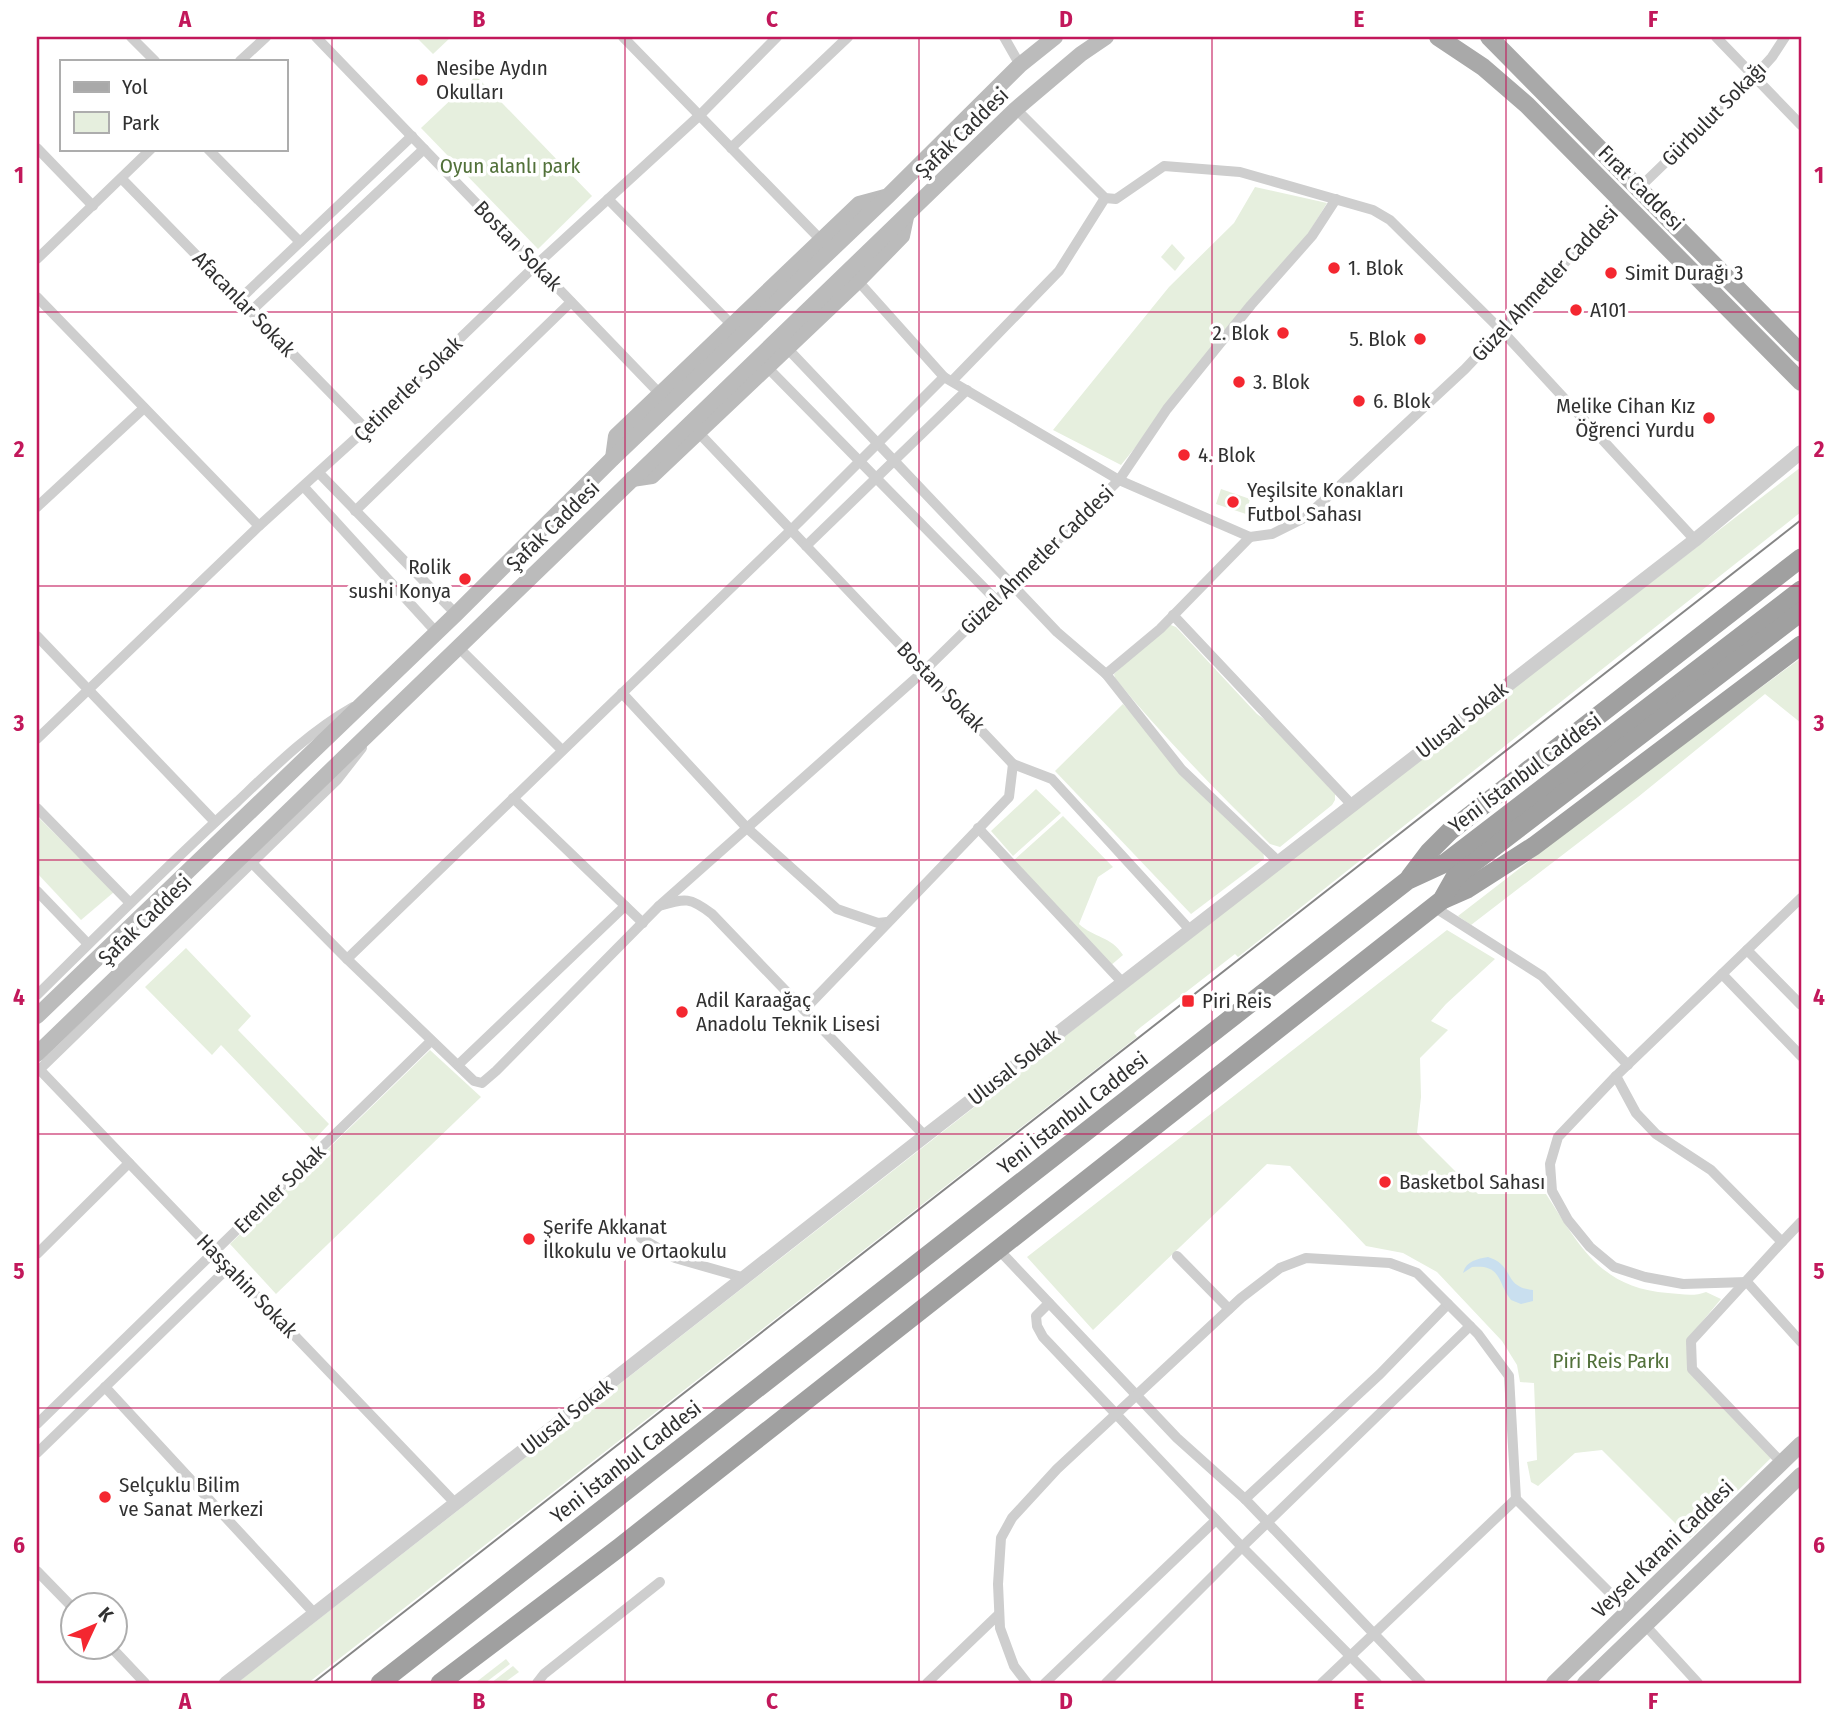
<svg xmlns="http://www.w3.org/2000/svg" width="1838" height="1720" viewBox="0 0 1838 1720" font-family="'Fira Sans Condensed',sans-serif">
  <rect width="100%" height="100%" fill="#fff"/>
  <g fill="#e6efde">
    <path d="M416 37H451L433 54Z"/>
    <path d="M476 76 592 196 538 249 421 128Z"/>
    <path d="M1255 187 1327 203 1308 234 1121 465 1053 430 1169 287 1234 223Z"/>
    <path d="M1172 244 1185 258 1175 271 1161 257Z"/>
    <path d="M1801 467V512L1238 957 1235 954 1141 1027 1134 1033 1137 1037 308 1683H237L1338 823Z"/>
    <path d="M1221 489 1250 499 1246 514 1216 504Z"/>
    <path d="M1168 624 1176 627 1257 714 1271 724 1335 794V800L1332 805 1280 847 1270 844C1216 790 1163 737 1115 678L1114 674Z"/>
    <path d="M1801 658V723L1765 694 1638 797 1471 925 1458 916 1625 787Z"/>
    <path d="M1123 704 1211 799 1263 849 1264 859 1191 914 1055 771Z"/>
    <path d="M1036 789 1061 813 1013 856 991 831Z"/>
    <path d="M37 816 114 892 81 920 37 873Z"/>
    <path d="M1063 816 1113 867 1098 877 1079 924C1094 938 1111 936 1123 955L1110 966 1013 861Z"/>
    <path d="M1447 930 1495 959 1446 1004 1431 1021 1448 1030 1420 1058 1421 1097 1417 1133 1478 1194H1546C1579 1245 1600 1288 1668 1293 1681 1294 1694 1297 1706 1292L1721 1299 1691 1335V1369L1775 1454 1690 1538 1602 1450 1575 1453 1538 1486 1531 1482 1527 1462 1537 1460 1534 1383 1520 1382 1517 1365 1502 1341 1437 1272 1403 1253 1366 1246 1290 1166 1267 1164 1093 1330 1027 1257Z"/>
    <path d="M186 948 251 1016 238 1030 329 1124 313 1141 221 1045 212 1055 145 987Z"/>
    <path d="M430 1050 481 1097 276 1294 230 1244Z"/>
    <path d="M506 1659 510 1664 485 1683H475Z"/>
    <path d="M513 1666 519 1672 504 1683H491Z"/>
  </g>
  <path fill="#c9dfef" d="M1488 1257C1516 1266 1502 1287 1533 1290V1301L1521 1304 1511 1300C1497 1282 1502 1264 1472 1267L1463 1273C1466 1261 1477 1259 1488 1257Z"/>
  <g fill="none" stroke-linecap="round" stroke-linejoin="round">
    <g stroke="#cecece" stroke-width="10">
      <path d="M131 37 155 61"/>
      <path d="M316 37 661 395"/>
      <path d="M623 37 822 241"/>
      <path d="M1004 37 1020 65"/>
      <path d="M1716 37 1801 125"/>
      <path d="M240 61 266 37"/>
      <path d="M1016 109 1105 198 1116 199 1164 166 1240 172 1373 210 1390 220 1502 331 1695 540"/>
      <path d="M37 148 93 206"/>
      <path d="M731 148 848 37"/>
      <path d="M208 149 300 242"/>
      <path d="M122 179 366 429"/>
      <path d="M1639 188 1754 77 1772 57 1785 37"/>
      <path d="M608 199 733 326"/>
      <path d="M37 259 151 149"/>
      <path d="M858 281 944 377 1119 480 1167 409 1251 305 1312 236 1336 199"/>
      <path d="M37 297 259 526"/>
      <path d="M240 299 412 136"/>
      <path d="M251 311 424 149"/>
      <path d="M787 348 1057 632 1106 674 1182 770 1280 863"/>
      <path d="M767 367 997 601"/>
      <path d="M952 381 1059 271 1105 198"/>
      <path d="M698 432 1013 764 1052 779 1191 931"/>
      <path d="M319 473 456 614"/>
      <path d="M304 487 437 633"/>
      <path d="M37 507 144 408"/>
      <path d="M355 511 571 302"/>
      <path d="M806 546 967 390"/>
      <path d="M1173 615 1352 805"/>
      <path d="M37 636 215 822"/>
      <path d="M458 647 562 750"/>
      <path d="M1106 674 1160 629 1250 537"/>
      <path d="M622 693 747 828 837 909 878 923 887 922"/>
      <path d="M37 739 259 526 366 429 536 265 700 115 777 37"/>
      <path d="M513 798 643 923"/>
      <path d="M37 808 130 903"/>
      <path d="M978 828 1123 983"/>
      <path d="M252 863 347 959 474 1081 482 1083 496 1071 659 906C686 898 690 897 712 914L925 1136"/>
      <path d="M37 891 88 944"/>
      <path d="M1801 898 1616 1076 1558 1137 1550 1164 1552 1191 1568 1220 1590 1247 1614 1267 1645 1277 1683 1284 1747 1282 1801 1342"/>
      <path d="M659 906 925 670 1119 480 1250 537 1272 534 1306 517 1465 369 1622 202"/>
      <path d="M1434 907 1542 976 1628 1065"/>
      <path d="M1747 950 1801 1005"/>
      <path d="M347 959 791 530 944 377"/>
      <path d="M1722 974 1801 1056"/>
      <path d="M37 995C103 930 169 864 237 802 274 767 309 732 353 707"/>
      <path d="M804 1010 1009 797 1013 764"/>
      <path d="M458 1065 625 906"/>
      <path d="M39 1069 455 1503"/>
      <path d="M37 1072 337 780 362 748"/>
      <path d="M1616 1076 1636 1113 1656 1134 1711 1170 1782 1242 1801 1222"/>
      <path d="M641 1238 675 1258 745 1278"/>
      <path d="M1782 1242 1691 1341 1692 1369 1782 1463"/>
      <path d="M998 1249 1177 1438 1245 1499 1421 1683"/>
      <path d="M37 1254 129 1163"/>
      <path d="M1177 1256 1229 1309"/>
      <path d="M1049 1303 1036 1316 1037 1326 1043 1337 1242 1547 1377 1683"/>
      <path d="M105 1387 315 1614"/>
      <path d="M37 1424 431 1041"/>
      <path d="M37 1453 229 1267"/>
      <path d="M1245 1499 1380 1374 1448 1304"/>
      <path d="M37 1571 74 1609"/>
      <path d="M1645 1625 1698 1683"/>
      <path d="M110 1646 145 1683"/>
      <path d="M537 1683 544 1674 660 1582"/>
      <path d="M927 1683 999 1614"/>
      <path d="M1027 1683 1014 1666 1000 1628 998 1584 1001 1538 1012 1518 1057 1469 1241 1298 1280 1268 1306 1258 1390 1263 1417 1273 1478 1334 1509 1376 1516 1499 1629 1612"/>
      <path d="M1045 1683 1216 1520"/>
      <path d="M1106 1683 1242 1547 1470 1326"/>
      <path d="M1322 1683 1516 1499"/>
    </g>
    <path stroke="#cecece" stroke-width="14" d="M226 1683 925 1136 1695 540 1801 452"/>
    <g stroke="#bbb" stroke-width="16">
      <path d="M613 458 616 436 859 204 885 197"/>
      <path d="M632 479 652 476 858 281 902 236 906 217"/>
      <path d="M37 1016 456 614 613 458 888 196 1020 65 1055 37"/>
      <path d="M37 1054 1016 109 1081 54 1106 37"/>
      <path d="M1554 1683 1801 1444"/>
      <path d="M1585 1683 1801 1475"/>
    </g>
    <g stroke="#a9a9a9" stroke-width="18">
      <path d="M1438 37 1483 67 1527 105 1801 382"/>
      <path d="M1489 37 1801 353"/>
    </g>
    <g stroke="#a0a0a0" stroke-width="19">
      <path d="M1410 877 1429 852 1450 831 1801 558"/>
      <path d="M1442 900 1467 889 1534 846 1801 645"/>
      <path d="M380 1683 1408 880 1445 863 1801 590"/>
      <path d="M440 1683 620 1547 1442 900 1455 877 1801 612"/>
    </g>
    <path stroke="#868686" stroke-width="2" d="M313 1683 1801 520"/>
  </g>
  <path fill="none" stroke="#c2185b" stroke-width="2" stroke-opacity="0.55" d="M332 37V1683M625 37V1683M919 37V1683M1212 37V1683M1506 37V1683M37 312H1801M37 586H1801M37 860H1801M37 1134H1801M37 1408H1801"/>
  <g fill="#f42730" stroke="#fff" stroke-width="2.5">
    <circle cx="422" cy="80" r="7"/>
    <circle cx="1334" cy="268" r="7"/>
    <circle cx="1611" cy="273" r="7"/>
    <circle cx="1576" cy="310" r="7"/>
    <circle cx="1283" cy="333" r="7"/>
    <circle cx="1420" cy="339" r="7"/>
    <circle cx="1239" cy="382" r="7"/>
    <circle cx="1359" cy="401" r="7"/>
    <circle cx="1709" cy="418" r="7"/>
    <circle cx="1184" cy="455" r="7"/>
    <circle cx="1233" cy="502" r="7"/>
    <circle cx="465" cy="579" r="7"/>
    <rect x="1181" y="994" width="14" height="14" rx="3.5"/>
    <circle cx="682" cy="1012" r="7"/>
    <circle cx="1385" cy="1182" r="7"/>
    <circle cx="529" cy="1239" r="7"/>
    <circle cx="105" cy="1497" r="7"/>
  </g>
  <g text-anchor="middle" stroke-width="7" stroke-linejoin="round" paint-order="stroke">
    <g font-size="21" fill="#313131" stroke="#fff" text-anchor="start">
      <text x="436" y="75">Nesibe Aydın<tspan x="436" dy="24">Okulları</tspan></text>
      <text x="1348" y="275">1. Blok</text>
      <text x="1625" y="280">Simit Durağı 3</text>
      <text x="1590" y="317">A101</text>
      <text x="1269" y="340" text-anchor="end">2. Blok</text>
      <text x="1406" y="346" text-anchor="end">5. Blok</text>
      <text x="1253" y="389">3. Blok</text>
      <text x="1373" y="408">6. Blok</text>
      <text x="1695" y="413" text-anchor="end">Melike Cihan Kız<tspan x="1695" dy="24">Öğrenci Yurdu</tspan></text>
      <text x="1198" y="462">4. Blok</text>
      <text x="1247" y="497">Yeşilsite Konakları<tspan x="1247" dy="24">Futbol Sahası</tspan></text>
      <text x="451" y="574" text-anchor="end">Rolik<tspan x="451" dy="24">sushi Konya</tspan></text>
      <text x="696" y="1007">Adil Karaağaç<tspan x="696" dy="24">Anadolu Teknik Lisesi</tspan></text>
      <text x="1202" y="1008">Piri Reis</text>
      <text x="1399" y="1189">Basketbol Sahası</text>
      <text x="543" y="1234">Şerife Akkanat<tspan x="543" dy="24">İlkokulu ve Ortaokulu</tspan></text>
      <text x="119" y="1492">Selçuklu Bilim<tspan x="119" dy="24">ve Sanat Merkezi</tspan></text>
    </g>
    <g font-size="21" fill="#313131" stroke="#fff">
      <text transform="translate(1714 114) rotate(-45)" y="7">Gürbulut Sokağı</text>
      <text transform="translate(962 133) rotate(-44)" y="7">Şafak Caddesi</text>
      <text transform="translate(1641 188) rotate(45)" y="7">Fırat Caddesi</text>
      <text transform="translate(518 246) rotate(46)" y="7">Bostan Sokak</text>
      <text transform="translate(1545 284) rotate(-47)" y="7">Güzel Ahmetler Caddesi</text>
      <text transform="translate(244 304) rotate(46)" y="7">Afacanlar Sokak</text>
      <text transform="translate(408 389) rotate(-44)" y="7">Çetinerler Sokak</text>
      <text transform="translate(553 526) rotate(-44)" y="7">Şafak Caddesi</text>
      <text transform="translate(1037 560) rotate(-44)" y="7">Güzel Ahmetler Caddesi</text>
      <text transform="translate(941 687) rotate(46)" y="7">Bostan Sokak</text>
      <text transform="translate(1462 720) rotate(-38)" y="7">Ulusal Sokak</text>
      <text transform="translate(1525 773) rotate(-37)" y="7">Yeni İstanbul Caddesi</text>
      <text transform="translate(145 920) rotate(-44)" y="7">Şafak Caddesi</text>
      <text transform="translate(1014 1067) rotate(-38)" y="7">Ulusal Sokak</text>
      <text transform="translate(1073 1113) rotate(-38)" y="7">Yeni İstanbul Caddesi</text>
      <text transform="translate(280 1189) rotate(-44)" y="7">Erenler Sokak</text>
      <text transform="translate(247 1286) rotate(46)" y="7">Hasşahin Sokak</text>
      <text transform="translate(567 1417) rotate(-38)" y="7">Ulusal Sokak</text>
      <text transform="translate(626 1462) rotate(-38)" y="7">Yeni İstanbul Caddesi</text>
      <text transform="translate(1663 1549) rotate(-44)" y="7">Veysel Karani Caddesi</text>
    </g>
    <g font-size="21" fill="#52713a" stroke="#fff">
      <text x="510" y="173">Oyun alanlı park</text>
      <text x="1611" y="1368">Piri Reis Parkı</text>
    </g>
  </g>
  <rect width="1838" height="1720" fill="none" stroke="#ffffff" stroke-width="77"/>
  <rect x="60" y="60" width="228" height="91" fill="#ffffff" stroke="#adadad" stroke-width="2"/>
  <rect x="74" y="82" width="35" height="10" fill="#a9a9a9" stroke="#adadad" stroke-width="2"/>
  <text x="122" y="94" font-size="21" fill="#313131">Yol</text>
  <rect x="74" y="112" width="35" height="21" fill="#e6efde" stroke="#adadad" stroke-width="2"/>
  <text x="122" y="130" font-size="21" fill="#313131">Park</text>
  <g transform="translate(94 1626) rotate(46)"><circle r="33" fill="#ffffff" stroke="#adadad" stroke-width="2"/>
  <path d="M0-5L12 26L0 18L-12 26Z" fill="#f42730"/>
  <text y="-10" font-size="19" font-weight="bold" text-anchor="middle" fill="#313131">K</text>
  </g>
  <rect x="38" y="38" width="1762" height="1644" fill="none" stroke="#c2185b" stroke-width="2.5"/>
  <g font-size="23" text-anchor="middle" font-weight="bold" fill="#c2185b">
    <text x="185" y="27">A</text>
    <text x="479" y="27">B</text>
    <text x="772" y="27">C</text>
    <text x="1066" y="27">D</text>
    <text x="1359" y="27">E</text>
    <text x="1653" y="27">F</text>
    <text x="19" y="183">1</text>
    <text x="1819" y="183">1</text>
    <text x="19" y="457">2</text>
    <text x="1819" y="457">2</text>
    <text x="19" y="731">3</text>
    <text x="1819" y="731">3</text>
    <text x="19" y="1005">4</text>
    <text x="1819" y="1005">4</text>
    <text x="19" y="1279">5</text>
    <text x="1819" y="1279">5</text>
    <text x="19" y="1553">6</text>
    <text x="1819" y="1553">6</text>
    <text x="185" y="1709">A</text>
    <text x="479" y="1709">B</text>
    <text x="772" y="1709">C</text>
    <text x="1066" y="1709">D</text>
    <text x="1359" y="1709">E</text>
    <text x="1653" y="1709">F</text>
  </g>
</svg>
